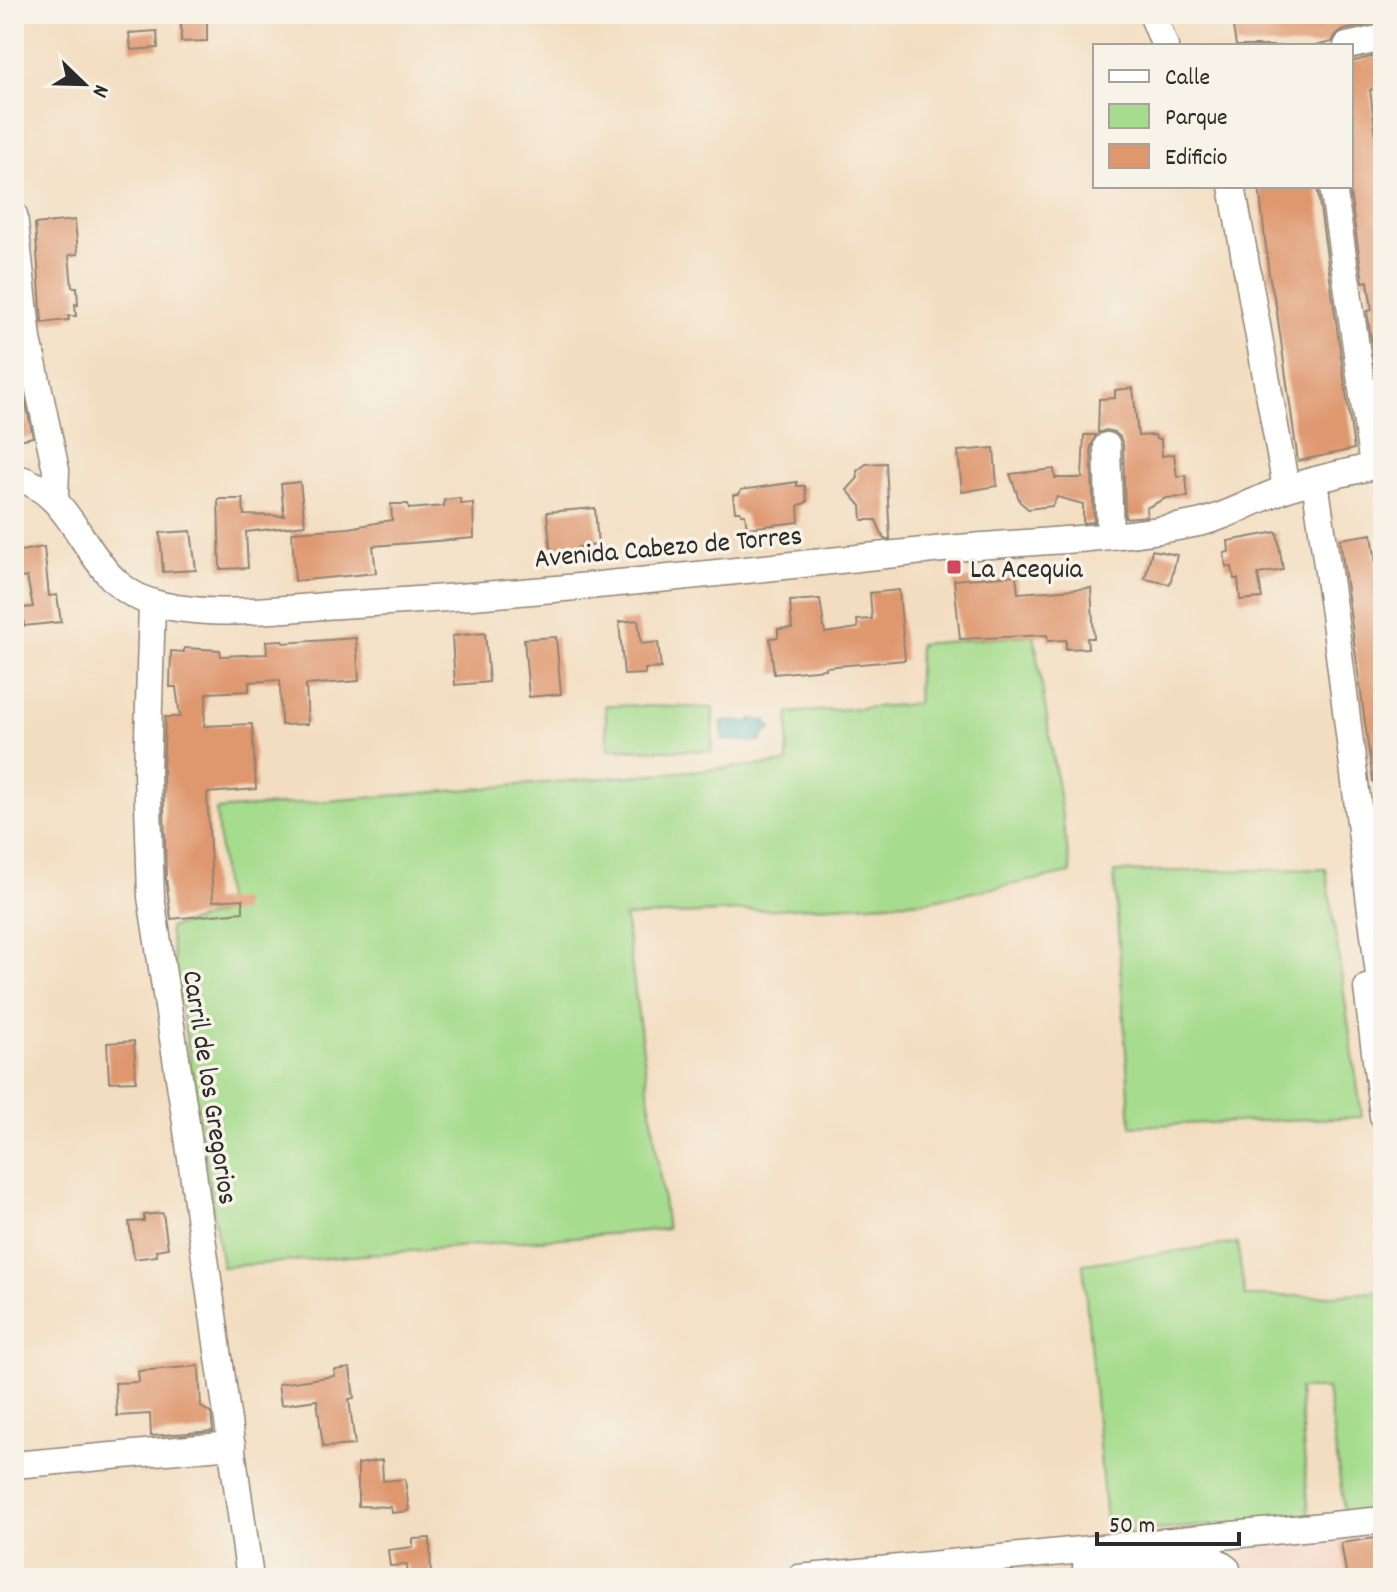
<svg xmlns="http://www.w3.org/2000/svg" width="1397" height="1592" viewBox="0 0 1397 1592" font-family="Dekko,sans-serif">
  <rect width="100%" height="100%" fill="#f7f3e8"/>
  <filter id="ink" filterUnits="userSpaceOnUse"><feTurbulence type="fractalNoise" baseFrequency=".0125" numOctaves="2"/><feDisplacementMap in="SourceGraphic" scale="16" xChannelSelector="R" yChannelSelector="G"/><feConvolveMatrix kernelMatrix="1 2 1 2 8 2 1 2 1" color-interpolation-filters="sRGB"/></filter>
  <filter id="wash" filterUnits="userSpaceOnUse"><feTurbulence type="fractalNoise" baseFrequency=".006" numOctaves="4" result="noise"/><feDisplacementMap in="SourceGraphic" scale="32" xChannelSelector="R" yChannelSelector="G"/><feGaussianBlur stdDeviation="1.8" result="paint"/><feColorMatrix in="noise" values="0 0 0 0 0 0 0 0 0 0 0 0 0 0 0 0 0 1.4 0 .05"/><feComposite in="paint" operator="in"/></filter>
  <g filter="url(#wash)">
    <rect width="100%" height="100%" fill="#f3ddc0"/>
    <path fill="#f6d2c4" d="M1383 1527V1578H1242L1241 1545Z"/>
    <g fill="#a6dc8d" stroke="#68845c" stroke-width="2">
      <path d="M1034 635 1071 873 928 901 625 917 667 1229 222 1267 169 928 226 912 216 810 787 763 789 713 917 704 919 644Z"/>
      <path d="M605 705 713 708 712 751 608 749Z"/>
      <path d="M1326 869 1362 1117 1131 1126 1114 872Z"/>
      <path d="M1237 1243 1245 1296H1322L1383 1291V1511L1345 1516 1327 1389H1299L1309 1517 1107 1534 1083 1264Z"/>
    </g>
    <path fill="#3dabba" stroke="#346b72" stroke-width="2" d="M751 719 767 721 771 729 762 737 761 742 722 740V721L751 722Z"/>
    <g id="blocks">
      <g fill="#df976e">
        <path d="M181 14H207V41L181 42Z"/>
        <path d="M1231 14H1383V22L1344 30 1336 35 1332 42 1315 46H1236Z"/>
        <path d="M157 31 158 48 131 50 129 33Z"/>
        <path d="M1383 54V87L1370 90 1378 151 1383 150V405L1381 408 1367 311 1372 310 1368 281 1363 282 1349 186 1351 62Z"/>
        <path d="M1259 186H1317L1354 449 1298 461 1276 306 1269 275Z"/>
        <path d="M75 220 78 254 69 255 72 287H77L78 305 75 304 76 316H68L69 320 42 323 35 224Z"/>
        <path d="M1133 388 1138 436 1155 435 1156 439H1161L1162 456 1174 454 1177 477 1186 475 1188 497 1166 498 1146 508 1147 516 1125 518 1123 445 1120 437 1114 432 1106 430 1098 433 1099 399 1115 398V390Z"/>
        <path d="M25 399 33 437 14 441V402Z"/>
        <path d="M1084 435H1096L1091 447 1094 522 1083 523V504L1057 497 1052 506 1028 509 1020 502 1010 474 1054 469 1055 478H1082Z"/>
        <path d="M994 448 997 486 962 492 958 451Z"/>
        <path d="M886 463 890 539H884L876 520H862L861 506 847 490 858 478 857 471 866 464Z"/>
        <path d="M300 482 305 525 246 532 248 568 220 569 218 499H243L244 515 284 516 281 484Z"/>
        <path d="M797 482V486H805L807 502 798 506 799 522 747 528 745 514H741L740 511H735L733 495 739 494 741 490Z"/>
        <path d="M460 498 461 504 473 503 474 538 373 546 376 573 295 581 292 532 349 528 392 520 391 504H408L409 509 444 506V500Z"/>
        <path d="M595 508 598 545 578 547 566 557 553 553 550 546 547 512Z"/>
        <path d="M191 531 196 570 163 572 160 533Z"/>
        <path d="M1277 532 1283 570 1258 574 1262 598 1240 600 1238 579H1234L1232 567H1226L1224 553 1229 552 1228 541Z"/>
        <path d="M1372 534 1383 616V781L1373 782 1340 539Z"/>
        <path d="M44 547 49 596 57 595 61 622 24 626 22 608 33 607 27 577 14 579V552Z"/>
        <path d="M1152 550 1177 555 1170 584 1145 579Z"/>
        <path d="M1016 575 1018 593 1091 588 1094 638H1087L1088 648 1066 649V640L1048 641 1047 635 960 639 954 580Z"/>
        <path d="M899 590 905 660 825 667 826 669 774 674 770 638 778 637V629L792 628 790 601 820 599 825 633 858 628 857 620 872 619 870 593Z"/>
        <path d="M638 620 641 644 658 642 661 668 645 669V674L624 675 619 622Z"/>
        <path d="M485 633 489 682 455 685 452 636Z"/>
        <path d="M556 637 561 694 529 697 524 639Z"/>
        <path d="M356 638 359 681 306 685 308 724 281 725 280 680 249 682V691L207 693 204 726 252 724 256 789 207 793 213 901 243 899V912L171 919 166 878 163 772 165 717H180L176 687H170L171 651 184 652V648L220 650 221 656 267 654 266 641 282 640 283 643Z"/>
        <path d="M134 1041 136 1081 109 1082 107 1043Z"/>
        <path d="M163 1213 168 1248 156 1250 157 1256 134 1259 129 1222 144 1221V1215Z"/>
        <path d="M199 1366 201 1407 211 1413 213 1431 151 1436 150 1414 117 1416 115 1383 139 1382 138 1371Z"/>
        <path d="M350 1368 354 1398 349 1399 355 1445 323 1447 317 1400 281 1405 278 1384 335 1376 334 1370Z"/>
        <path d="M382 1460 383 1481 405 1479 409 1511 392 1513 391 1507 358 1506V1464Z"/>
        <path d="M1383 1537V1578H1347L1341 1543Z"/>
        <path d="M430 1538 431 1578H408L407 1565 390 1566 388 1550 413 1547V1539Z"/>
      </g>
    </g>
  </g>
  <g filter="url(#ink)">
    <use href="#blocks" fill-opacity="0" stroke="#8f8476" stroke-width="2"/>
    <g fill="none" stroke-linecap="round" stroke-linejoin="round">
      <defs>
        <g id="minor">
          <path d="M1152 14 1165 46"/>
          <path d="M1347 46 1383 38"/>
          <path d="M1232 186 1286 488"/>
          <path d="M1333 186 1373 466"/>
          <path d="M14 215 28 339 56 470 55 498"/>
          <path d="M1107 446 1110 535"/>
          <path d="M14 477C82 493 83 584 154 603 214 620 293 607 356 604 546 593 735 571 924 551 1015 541 1108 542 1198 523 1227 517 1256 499 1285 489 1316 478 1351 472 1383 464"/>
          <path d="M1315 481 1334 614 1383 1007"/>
          <path d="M152 603 147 772 151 897 185 1116 250 1578"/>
          <path d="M1367 988 1383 1116"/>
          <path d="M14 1465 232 1445"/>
          <path d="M1086 1567 1212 1558 1227 1569V1578"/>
          <path d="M799 1578 1383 1520"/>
        </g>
      </defs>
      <use href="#minor" stroke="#8f8476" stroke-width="29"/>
      <use href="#minor" stroke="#fff" stroke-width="26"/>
    </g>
  </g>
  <rect fill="#d1495b" stroke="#f7f3e8" stroke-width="3" x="946" y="559" width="16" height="16" rx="4"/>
  <g text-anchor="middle" stroke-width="7" stroke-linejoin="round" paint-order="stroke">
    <g font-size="28" fill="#2b2b2b" stroke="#f7f3e8">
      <text transform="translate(668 545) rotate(-5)" y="10">Avenida Cabezo de Torres</text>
      <text transform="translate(212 1087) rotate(81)" y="10">Carril de los Gregorios</text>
    </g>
    <g font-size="28" fill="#2b2b2b" stroke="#f7f3e8" text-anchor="start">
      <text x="970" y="577">La Acequia</text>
    </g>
  </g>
  <rect width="1397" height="1592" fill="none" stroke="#f7f3e8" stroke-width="48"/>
  <rect x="1093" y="44" width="260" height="144" fill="#f7f3e8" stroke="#a5a39c" stroke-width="2"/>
  <rect x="1109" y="70" width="40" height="12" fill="#ffffff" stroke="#a5a39c" stroke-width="2"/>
  <text x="1165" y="84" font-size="24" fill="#2b2b2b">Calle</text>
  <rect x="1109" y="104" width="40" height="24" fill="#a6dc8d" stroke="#a5a39c" stroke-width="2"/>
  <text x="1165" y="124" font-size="24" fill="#2b2b2b">Parque</text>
  <rect x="1109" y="144" width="40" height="24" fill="#df976e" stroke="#a5a39c" stroke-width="2"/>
  <text x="1165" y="164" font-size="24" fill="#2b2b2b">Edificio</text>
  <g transform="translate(84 84) rotate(113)" stroke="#f7f3e8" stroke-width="6" paint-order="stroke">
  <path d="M0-6L14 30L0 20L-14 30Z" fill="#2b2b2b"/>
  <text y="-12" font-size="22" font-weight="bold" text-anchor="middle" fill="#2b2b2b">N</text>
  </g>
  <path d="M1097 1532v12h142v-12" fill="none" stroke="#2b2b2b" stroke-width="4"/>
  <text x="1109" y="1532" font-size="24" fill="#2b2b2b" stroke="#f7f3e8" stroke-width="6" paint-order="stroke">50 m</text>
</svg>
